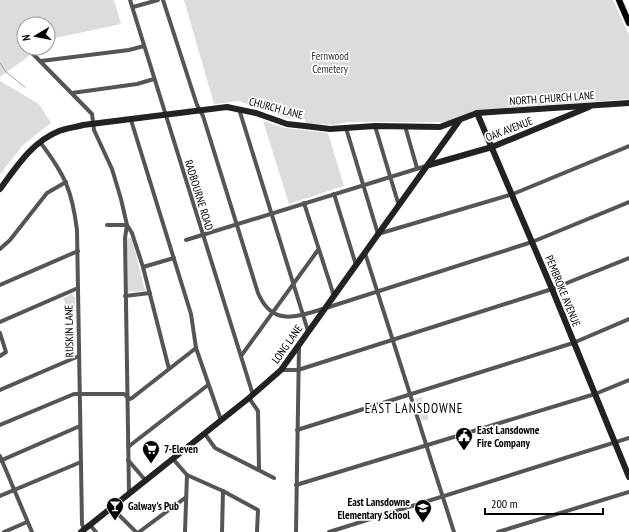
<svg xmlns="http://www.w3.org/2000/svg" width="629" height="532" viewBox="0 0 629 532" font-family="'PT Sans Narrow',sans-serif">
  <rect width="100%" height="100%" fill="#fff"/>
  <g fill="#dcdcdc">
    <path d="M0 0H114L121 24 56 38 48 43V24H24V48H40L0 77Z"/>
    <path d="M184 0H613L629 35V99L477 110 446 122H349L333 125 306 123 305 119 287 118 239 101 214 104Z"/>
    <path d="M0 81 39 104 51 123 24 144 0 174Z"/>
    <path d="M263 121 285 128 328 133 344 186 289 204Z"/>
    <path d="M127 238H132L145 291 128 292Z"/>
    <path d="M72 294 75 298 74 325 63 298Z"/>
    <path d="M421 397 429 419 422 421 415 399Z"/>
  </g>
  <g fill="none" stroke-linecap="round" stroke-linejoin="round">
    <path stroke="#a3a3a3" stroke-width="1" d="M0 63 6 72 25 87"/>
    <defs>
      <path id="primary" d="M619 0 629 23"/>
    </defs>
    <use href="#primary" stroke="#dbdbdb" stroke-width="8"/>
    <g stroke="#555" stroke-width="4">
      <path d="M130 0 253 395"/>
      <path d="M163 0 197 105 203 116 258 293C273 328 298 316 326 308L532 242 629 202"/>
      <path d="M133 7 158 0"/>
      <path d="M31 52 92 114 94 130 112 169 121 199 127 225 125 238 129 494"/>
      <path d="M41 61 129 50 144 46"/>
      <path d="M72 93 137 84 154 79"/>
      <path d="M239 109 308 331"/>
      <path d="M131 120 191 314 196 348 221 420"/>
      <path d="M375 126 399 206"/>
      <path d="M405 126 417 168"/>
      <path d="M346 128 378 234 513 194 629 146"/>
      <path d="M40 142C65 175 72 190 77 230L82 524 84 529"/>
      <path d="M334 194 356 265"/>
      <path d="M304 203 334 296"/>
      <path d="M107 225H127L132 233 143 267 169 369"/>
      <path d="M186 240 426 166"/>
      <path d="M0 249 10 240 47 193 66 182"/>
      <path d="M365 253 454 532"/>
      <path d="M143 267 174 258"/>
      <path d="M0 285 78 251"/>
      <path d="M125 296 150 293"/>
      <path d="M0 322 78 288"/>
      <path d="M0 333 6 352 0 356"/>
      <path d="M241 356 318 250"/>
      <path d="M281 370H298L552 289 629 258"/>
      <path d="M0 390 79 356"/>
      <path d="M249 398 258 411 259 469"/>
      <path d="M0 425 74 394H124L130 399 132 398 196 348"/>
      <path d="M297 430 573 343 629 319"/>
      <path d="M205 434 215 448 274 478"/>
      <path d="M128 447 208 385"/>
      <path d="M0 456 32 532"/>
      <path d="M173 459 187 475 223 491 258 510 257 532"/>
      <path d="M128 460 146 481"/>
      <path d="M0 461 80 426"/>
      <path d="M296 485 595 394 629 380"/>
      <path d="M0 496 81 462"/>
      <path d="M112 508 136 532"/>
      <path d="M90 525 96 532"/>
      <path d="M4 532 27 522"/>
      <path d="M139 532 185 498"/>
      <path d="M185 532 187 475"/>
      <path d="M222 532 223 491"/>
      <path d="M296 532 299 346"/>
      <path d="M329 532 629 438"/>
      <path d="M498 532 629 492"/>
    </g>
    <g stroke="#222" stroke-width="6">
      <path d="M477 113 552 289 629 477"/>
      <path d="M429 165 492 147 589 107"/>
      <path d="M0 189C17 166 32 142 59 131 67 128 76 127 83 125L227 107 256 113 287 124 305 126 330 129 375 126 440 127 477 113 629 103"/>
      <path d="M81 532 249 398 281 370 459 121"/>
    </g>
    <use href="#primary" stroke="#000" stroke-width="6"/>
  </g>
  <defs>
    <symbol id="civic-pin" viewBox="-11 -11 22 30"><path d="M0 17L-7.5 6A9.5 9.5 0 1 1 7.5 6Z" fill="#000" stroke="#fff"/><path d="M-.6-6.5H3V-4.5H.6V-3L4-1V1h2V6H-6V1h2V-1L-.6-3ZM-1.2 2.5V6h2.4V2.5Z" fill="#fff"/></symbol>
    <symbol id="supermarket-pin" viewBox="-11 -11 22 30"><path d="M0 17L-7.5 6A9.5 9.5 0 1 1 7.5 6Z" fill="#000" stroke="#fff"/><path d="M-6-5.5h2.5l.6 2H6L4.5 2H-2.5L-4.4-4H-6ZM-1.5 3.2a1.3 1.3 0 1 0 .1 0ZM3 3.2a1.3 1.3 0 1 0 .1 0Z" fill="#fff"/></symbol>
    <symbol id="bar-pin" viewBox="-11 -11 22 30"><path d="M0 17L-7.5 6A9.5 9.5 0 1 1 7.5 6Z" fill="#000" stroke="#fff"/><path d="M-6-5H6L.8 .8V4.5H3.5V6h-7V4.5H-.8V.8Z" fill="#fff"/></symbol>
    <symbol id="school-pin" viewBox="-11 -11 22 30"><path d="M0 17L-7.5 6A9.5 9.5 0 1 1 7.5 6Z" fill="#000" stroke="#fff"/><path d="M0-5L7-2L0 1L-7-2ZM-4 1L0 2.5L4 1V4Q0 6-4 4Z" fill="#fff"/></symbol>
  </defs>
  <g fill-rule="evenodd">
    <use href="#civic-pin" x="454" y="426" width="20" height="27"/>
    <use href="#supermarket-pin" x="141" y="439" width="20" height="27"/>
    <use href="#bar-pin" x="105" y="496" width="20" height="27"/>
    <use href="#school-pin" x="413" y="498" width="20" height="27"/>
  </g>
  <g text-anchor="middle" stroke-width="3.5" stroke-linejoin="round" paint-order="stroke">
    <g font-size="11" fill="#333" stroke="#fff">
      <text x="330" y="60">Fernwood<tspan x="330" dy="13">Cemetery</tspan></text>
    </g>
    <g font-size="11" fill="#000" stroke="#fff">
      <text transform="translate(552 98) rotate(-4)" y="4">NORTH CHURCH LANE</text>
      <text transform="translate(276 108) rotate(15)" y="4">CHURCH LANE</text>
      <text transform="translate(509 129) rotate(-21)" y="4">OAK AVENUE</text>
      <text transform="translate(199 195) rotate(73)" y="4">RADBOURNE ROAD</text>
      <text transform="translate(563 291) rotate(68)" y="4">PEMBROKE AVENUE</text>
      <text transform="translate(69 331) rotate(-91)" y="4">RUSKIN LANE</text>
      <text transform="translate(287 344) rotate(-55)" y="4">LONG LANE</text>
    </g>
    <g font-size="11" font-weight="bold" fill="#000" stroke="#fff" text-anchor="start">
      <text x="477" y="434">East Lansdowne<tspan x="477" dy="13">Fire Company</tspan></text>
      <text x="164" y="453">7-Eleven</text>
      <text x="410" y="506" text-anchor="end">East Lansdowne<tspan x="410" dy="13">Elementary School</tspan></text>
      <text x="128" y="510">Galway's Pub</text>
    </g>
    <g font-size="13" letter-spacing="1" fill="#000" stroke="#fff">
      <text x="414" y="413">EAST LANSDOWNE</text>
    </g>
  </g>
  <g transform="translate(36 36) rotate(260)"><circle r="19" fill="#ffffff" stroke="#999999"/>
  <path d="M0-3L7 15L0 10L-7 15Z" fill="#000000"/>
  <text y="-6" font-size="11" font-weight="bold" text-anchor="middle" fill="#000000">N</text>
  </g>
  <path d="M485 508v6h118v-6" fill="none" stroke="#000000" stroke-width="2"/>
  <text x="491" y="508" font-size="12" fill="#000000" stroke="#ffffff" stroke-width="3" paint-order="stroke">200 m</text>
</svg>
